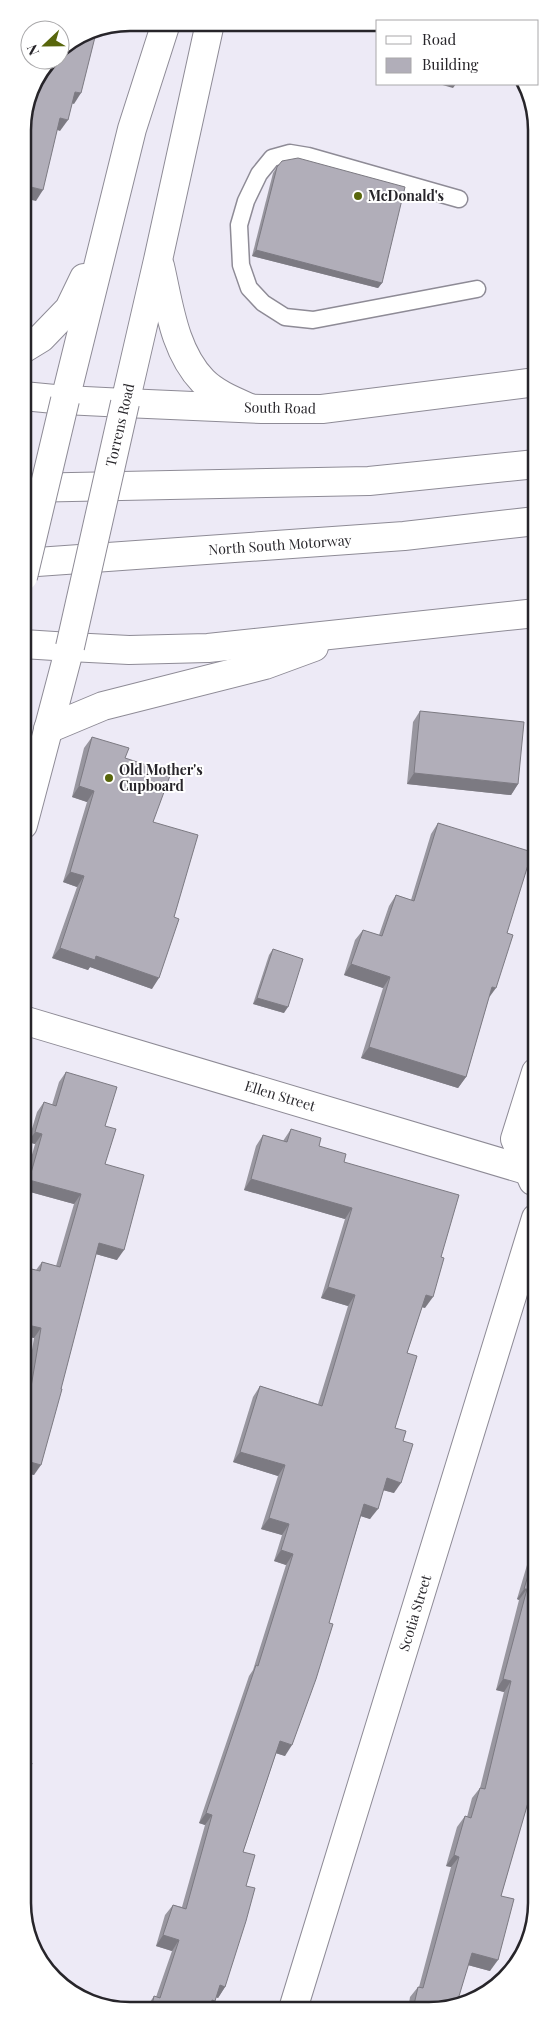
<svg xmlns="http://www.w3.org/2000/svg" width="559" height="2033" viewBox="0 0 559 2033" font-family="'Playfair Display',serif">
  <rect width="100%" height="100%" fill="#edeaf6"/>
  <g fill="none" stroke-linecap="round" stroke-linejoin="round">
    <defs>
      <path id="service" d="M459 199 308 156 290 153 272 158 259 174 246 201 239 225 241 265 249 288 263 303 285 317 313 320 477 289"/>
      <g id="minor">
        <path d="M23 1020 536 1173"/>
        <path d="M533 1181 515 1139 536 1072"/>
        <path d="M293 2009 536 1218"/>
      </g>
      <g id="secondary">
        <path d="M160 266C169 305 174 351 203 381 216 394 234 401 250 408"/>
        <path d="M23 349 41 338 69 309 84 278"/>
        <path d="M23 396 65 400 125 403 158 260 210 23"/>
        <path d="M65 400 132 129 166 23"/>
        <path d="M23 644 70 647 23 825"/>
      </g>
      <g id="primary">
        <path d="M125 403 262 409H322L536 382"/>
        <path d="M70 647 129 650 208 648 536 613"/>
        <path d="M48 729 103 706 265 665 314 647"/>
      </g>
      <g id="motorway">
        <path d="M23 488 369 481 536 464"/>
        <path d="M23 563 404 536 536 521"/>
      </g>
    </defs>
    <use href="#service" stroke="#8e8b96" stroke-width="19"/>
    <use href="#minor" stroke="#8e8b96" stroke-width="30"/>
    <use href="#secondary" stroke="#8e8b96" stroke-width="30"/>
    <use href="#primary" stroke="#8e8b96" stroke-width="30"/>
    <use href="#motorway" stroke="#8e8b96" stroke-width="30"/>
    <use href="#service" stroke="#fff" stroke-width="16"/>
    <use href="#minor" stroke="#fff" stroke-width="28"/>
    <use href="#secondary" stroke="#fff" stroke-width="28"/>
    <use href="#primary" stroke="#fff" stroke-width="28"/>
    <use href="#motorway" stroke="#fff" stroke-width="28"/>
    <defs>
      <g id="secondary-bridge">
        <path d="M23 577 65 400"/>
        <path d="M70 647 125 403"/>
      </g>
    </defs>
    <use href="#secondary-bridge" stroke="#8e8b96" stroke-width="30" stroke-linecap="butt"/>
    <use href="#secondary-bridge" stroke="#fff" stroke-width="28"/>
  </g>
  <g fill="#98969f">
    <path d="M277 167 382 283 378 288 252 256 273 173Z"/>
    <path d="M420 711 518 784 511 795 407 784 413 722Z"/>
    <path d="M92 737 125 758 153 822 152 989 90 967 88 970 52 958 77 887 63 882 87 802 72 797 84 748Z"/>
    <path d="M438 823 507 933 489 997 466 1077 458 1088 361 1058 383 988 344 975 355 940 363 930 379 935 389 906 396 895 411 900 431 834Z"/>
    <path d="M273 949 284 1013 253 1004 269 955Z"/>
    <path d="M66 1072 105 1126V1164L117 1260 96 1254 34 1475 23 1472V1385L26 1386 34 1338 23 1335V1267L36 1270 42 1262 56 1266 74 1204 23 1190V1187L35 1144 28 1142 37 1112 44 1102 52 1105 59 1082Z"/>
    <path d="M291 1129 344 1162 425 1308 422 1307 407 1353 395 1428 403 1441 394 1493 383 1490 370 1519 361 1516 285 1756 276 1753 243 1852 246 1886 225 1987 218 1998 216 1997 215 2001 210 2009 146 2008 154 1996 156 1997 172 1951 156 1946 165 1915 173 1905 182 1907 205 1825 199 1823 249 1676 253 1670 286 1565 274 1561 282 1535 261 1529 278 1476 233 1462 253 1397 260 1386 318 1404 348 1306 321 1298 345 1219 244 1190 256 1146 263 1135 283 1141Z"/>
    <path d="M534 1555H536V1787L532 1786 501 1896 490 1971 468 1965 443 2010 408 2009 410 1997 418 1987H419L451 1867 446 1866 457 1827 465 1816 467 1817 472 1798 480 1788 504 1692 496 1690 519 1600 517 1599 527 1565Z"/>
  </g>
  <g fill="#7c7a82">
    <path d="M439 84H456L453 88Z"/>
    <path d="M75 92 81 93 74 104 68 102Z"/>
    <path d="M60 118 68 120 60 131 52 128Z"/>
    <path d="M23 185 43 190 36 201 23 198Z"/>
    <path d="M256 250 382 283 378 288 252 256Z"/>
    <path d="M414 773 518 784 511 795 407 784Z"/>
    <path d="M79 786 94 791 87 802 72 797Z"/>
    <path d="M70 872 84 876 77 887 63 882Z"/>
    <path d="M60 948 96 956 159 978 152 989 90 967 88 970 52 958Z"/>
    <path d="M351 964 390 977 383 988 344 975Z"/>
    <path d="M492 987 496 988 488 999Z"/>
    <path d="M257 998 288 1007 284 1013 253 1004Z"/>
    <path d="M369 1047 466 1077 458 1088 361 1058Z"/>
    <path d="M35 1132 42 1134 35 1144 28 1142Z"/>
    <path d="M251 1179 352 1208 345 1219 244 1190Z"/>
    <path d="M29 1180 81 1194 74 1204 23 1190V1189Z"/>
    <path d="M99 1243 124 1250 117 1260 92 1253Z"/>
    <path d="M328 1287 355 1295 348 1306 321 1298Z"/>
    <path d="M426 1295 433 1297 425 1308 418 1306Z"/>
    <path d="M23 1324 41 1328 34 1338 23 1335Z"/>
    <path d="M240 1452 285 1465 278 1476 233 1462Z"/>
    <path d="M23 1460 41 1465 34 1475 23 1472Z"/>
    <path d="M387 1478 401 1483 394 1493 379 1489Z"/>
    <path d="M364 1504 378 1509 370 1519 357 1515Z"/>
    <path d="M269 1518 289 1524 282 1535 261 1529Z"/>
    <path d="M281 1550 293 1554 286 1565 274 1561Z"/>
    <path d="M524 1589H527L519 1600 517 1599Z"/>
    <path d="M503 1679 511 1681 504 1692 496 1690Z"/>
    <path d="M280 1741 292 1745 285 1756 272 1752Z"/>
    <path d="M536 1775V1787L528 1785Z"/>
    <path d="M206 1813 212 1815 205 1825 199 1823Z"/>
    <path d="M454 1855 459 1857 451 1867 446 1866Z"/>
    <path d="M163 1935 179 1940 172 1951 156 1946Z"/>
    <path d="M472 1953 498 1960 490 1971 464 1964Z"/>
    <path d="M220 1985 225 1987 218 1998 213 1996Z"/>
    <path d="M212 2000 215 2001 210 2009Z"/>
  </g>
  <g fill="#b1aeb9" stroke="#7c7a82">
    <path d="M97 29 81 93 75 92 68 120 60 118 43 190 23 185V124L31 89 50 60H60V50L89 31Z"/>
    <path d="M298 158 405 187 382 283 256 250 277 167 282 161Z"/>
    <path d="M420 711 524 722 518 784 414 773Z"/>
    <path d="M92 737 129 748 125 758 171 773 153 822 198 835 174 917 179 919 159 978 96 956 95 960 60 948 84 876 70 872 94 791 79 786Z"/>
    <path d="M438 823 532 852 507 933 513 935 496 988 492 987 466 1077 369 1047 390 977 351 964 363 930 382 936 396 895 414 901Z"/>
    <path d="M273 949 303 959 288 1007 257 998Z"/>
    <path d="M66 1072 117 1087 105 1126 116 1129 105 1164 144 1175 124 1250 99 1243 61 1389H62L41 1465 23 1460V1385L31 1387 41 1328 23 1324V1317L25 1309H23V1267L40 1271 42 1262 60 1267 81 1194 29 1180 42 1134 35 1132 44 1102 56 1106Z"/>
    <path d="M291 1129 321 1138 319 1146 346 1154 344 1162 459 1195 441 1257 444 1258 433 1297 426 1295 407 1353 417 1356 395 1428 406 1431 403 1441 413 1444 401 1483 387 1478 378 1509 364 1504 329 1623 333 1624 316 1679 292 1745 280 1741 243 1852 255 1855 246 1886 255 1888 246 1921 225 1987 220 1985 215 2001 212 2000 210 2009H151L154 1996 160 1998 179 1940 163 1935 173 1905 186 1909 212 1815 206 1813 256 1665 258 1666 293 1554 281 1550 289 1524 269 1518 285 1465 240 1452 260 1386 322 1406 355 1295 328 1287 352 1208 251 1179 263 1135 287 1142Z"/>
    <path d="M534 1555H536V1775L501 1896 514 1899 498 1960 472 1953 456 2006 443 2010 413 2009 418 1987 423 1988 459 1857 454 1855 465 1816 471 1818 480 1788 485 1789 511 1681 503 1679 527 1589H524Z"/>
    <path d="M23 1761 32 1763 23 1794Z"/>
    <path d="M23 1809 27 1810 23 1823Z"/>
  </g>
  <g fill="#58660c" stroke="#fff" stroke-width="2">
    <circle cx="358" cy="196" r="5"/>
    <circle cx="109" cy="778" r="5"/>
  </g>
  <g text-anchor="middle" stroke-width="4" stroke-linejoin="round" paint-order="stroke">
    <g font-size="14" font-weight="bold" fill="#27252a" stroke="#fff" text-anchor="start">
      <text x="368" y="201">McDonald's</text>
      <text x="119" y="775">Old Mother's<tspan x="119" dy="16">Cupboard</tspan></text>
    </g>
    <g font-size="14" fill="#27252a" stroke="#fff">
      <text transform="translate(280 408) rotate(1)" y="5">South Road</text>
      <text transform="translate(120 425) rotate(-77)" y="5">Torrens Road</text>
      <text transform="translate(280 545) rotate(-4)" y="5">North South Motorway</text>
      <text transform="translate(280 1096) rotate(17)" y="5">Ellen Street</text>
      <text transform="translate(415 1613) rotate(-73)" y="5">Scotia Street</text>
    </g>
  </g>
  <path d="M0 0H559V2033H0ZM130 31H429A99 99 0 0 1 528 130V1903A99 99 0 0 1 429 2002H130A99 99 0 0 1 31 1903V130A99 99 0 0 1 130 31Z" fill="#fff" fill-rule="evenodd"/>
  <path fill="none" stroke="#27252a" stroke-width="2.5" d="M130 31H429A99 99 0 0 1 528 130V1903A99 99 0 0 1 429 2002H130A99 99 0 0 1 31 1903V130A99 99 0 0 1 130 31Z"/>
  <rect x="376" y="20" width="162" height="65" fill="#ffffff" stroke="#a9a8aa"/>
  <rect x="386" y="36" width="25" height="8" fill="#ffffff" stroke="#a9a8aa"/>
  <text x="422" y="45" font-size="15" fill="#27252a">Road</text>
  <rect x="386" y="58" width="25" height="15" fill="#b1aeb9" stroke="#a9a8aa"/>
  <text x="422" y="70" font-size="15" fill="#27252a">Building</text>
  <g transform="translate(45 45) rotate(248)"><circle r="24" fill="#ffffff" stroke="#a9a8aa"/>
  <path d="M0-4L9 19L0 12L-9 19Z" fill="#58660c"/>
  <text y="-8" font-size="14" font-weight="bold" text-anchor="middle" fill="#27252a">N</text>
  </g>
</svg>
